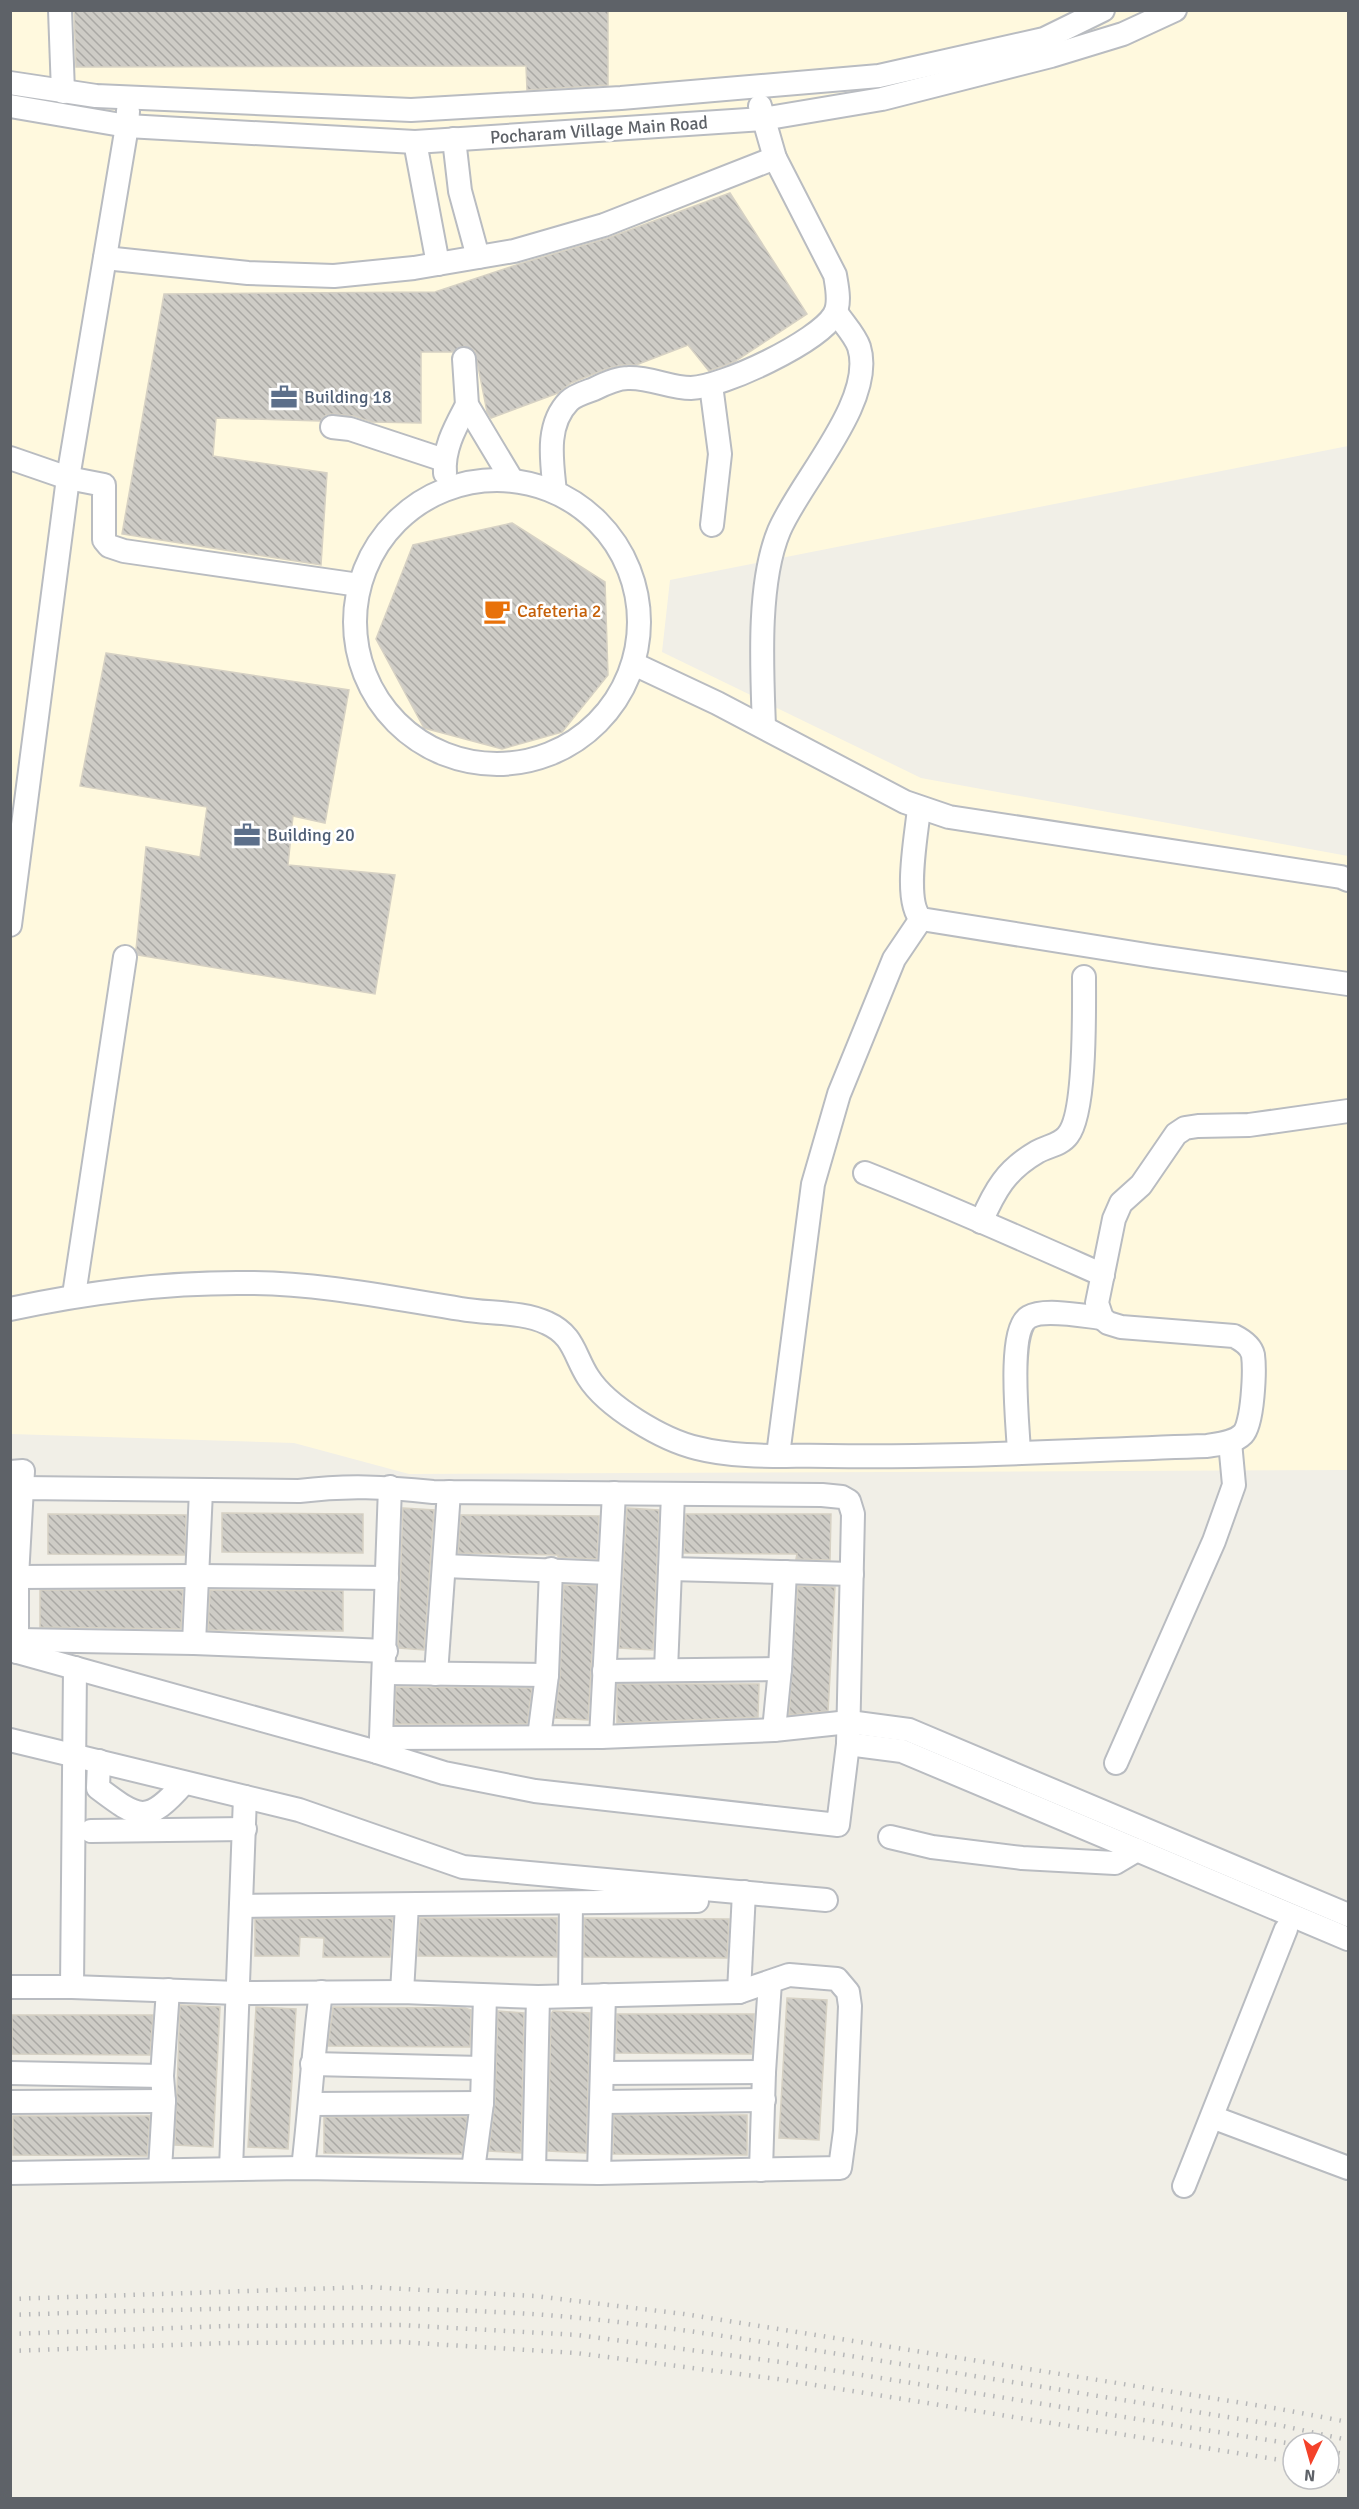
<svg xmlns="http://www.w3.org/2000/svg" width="1359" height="2509" viewBox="0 0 1359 2509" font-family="Signika,sans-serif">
  <defs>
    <pattern id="building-back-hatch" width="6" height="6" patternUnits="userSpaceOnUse" patternTransform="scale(1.5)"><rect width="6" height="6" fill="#ceccc6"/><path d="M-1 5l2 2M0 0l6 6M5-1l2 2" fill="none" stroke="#aaa9a5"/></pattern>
  </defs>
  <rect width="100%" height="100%" fill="#f1efe7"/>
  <path fill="#fff9de" d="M11 11H1348V446L670 580 662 652 921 778 1348 856V1470L409 1474 294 1443 11 1434Z"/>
  <g fill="url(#building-back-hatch)" stroke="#d6d1c4" stroke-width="1.5">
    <path d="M74 10H608V85L527 90 526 66 76 67Z"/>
    <path d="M730 193 807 314 734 362 709 371 688 345 636 365H621L606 369 571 383 558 393 491 418 487 412 475 351 464 346 453 352H421V423L372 422 354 416 333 414 326 415 320 421 216 418 213 456 327 473 321 565 122 534 164 294 435 292 519 264 608 238Z"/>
    <path d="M512 523 605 582 608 675 562 732 502 749 424 728 376 639 413 545Z"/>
    <path d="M106 653 349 690 325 823 293 816 288 865 395 875 375 994 138 955 136 950 146 847 200 857 207 807 80 786Z"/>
    <path d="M403 1508 434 1510 424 1650 399 1648 398 1645Z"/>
    <path d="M627 1508 659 1510 653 1650 619 1648Z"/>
    <path d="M222 1513 363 1514V1553L222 1552Z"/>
    <path d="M48 1514 186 1515 185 1555 48 1554Z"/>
    <path d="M686 1514H831L830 1560 796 1559 797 1554 684 1553Z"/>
    <path d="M461 1515 599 1516 597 1559 558 1557V1555L458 1553Z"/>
    <path d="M564 1585 596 1586 588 1720 555 1718 560 1676Z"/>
    <path d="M798 1586 835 1587 828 1711 789 1715Z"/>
    <path d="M40 1590H183L181 1629 40 1627Z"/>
    <path d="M210 1590 343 1591V1631L208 1630Z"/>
    <path d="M617 1684H759L758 1717 617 1723Z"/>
    <path d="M396 1687 532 1688 527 1724H395Z"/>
    <path d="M393 1918 390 1957H323L324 1938 300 1937 299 1956H255V1919Z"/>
    <path d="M420 1918H557V1957L418 1956Z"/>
    <path d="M584 1918 729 1919 727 1958 584 1957Z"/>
    <path d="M787 1998 827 2000 819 2140 779 2138Z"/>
    <path d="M180 2005 220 2007 213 2147 175 2145Z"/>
    <path d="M256 2007 296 2009 288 2149 248 2147Z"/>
    <path d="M333 2007 465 2008 471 2010 470 2047 328 2046Z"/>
    <path d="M498 2011 524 2013 521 2153 489 2151 495 2103Z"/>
    <path d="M553 2011 590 2013 586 2153 548 2151 551 2014Z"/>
    <path d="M617 2014H754L752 2054 616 2053Z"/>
    <path d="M12 2015H153L150 2055 12 2054Z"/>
    <path d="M614 2115H747V2155L613 2154Z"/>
    <path d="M13 2116H150L147 2156 13 2155Z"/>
    <path d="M324 2117H467L462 2154 324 2153Z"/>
  </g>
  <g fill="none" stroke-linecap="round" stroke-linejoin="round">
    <defs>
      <g id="minor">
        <path d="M60 10 63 92"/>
        <path d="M10 83 96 96 411 110 621 98 879 76 1044 39 1103 10"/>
        <path d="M10 106 127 126 415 142 763 119 882 99 1051 56 1123 34 1175 10"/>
        <path d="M454 139 460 191 478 257"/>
        <path d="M415 142 438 264"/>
        <path d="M105 258 248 273 334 276 414 268 514 251 604 225 775 158"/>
        <path d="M464 359 467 405 512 480"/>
        <path d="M711 385 720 454 712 525"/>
        <path d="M332 427 350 429 444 460"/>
        <path d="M10 458 68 478 104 485V540L109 546 124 551 359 585"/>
        <path d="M445 473C443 448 456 426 467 405"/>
        <circle cx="497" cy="622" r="142"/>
        <path d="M555 492C552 462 545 425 569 401 575 395 586 392 594 389 604 384 617 378 628 378 650 377 670 388 691 388 723 387 818 342 834 315 841 304 837 287 835 275L775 158 760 106"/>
        <path d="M634 664 717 703 905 802 949 817 1341 877 1348 880"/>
        <path d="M764 727C762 670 757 584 779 531 800 481 876 401 859 347 855 335 843 323 836 312"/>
        <path d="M919 808C917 833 903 901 921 919L1153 956 1348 984"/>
        <path d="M10 925 68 478 127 126 128 111"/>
        <path d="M865 1173C946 1205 1024 1240 1103 1275"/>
        <path d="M981 1222C995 1190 1006 1170 1037 1152 1047 1146 1061 1145 1068 1135 1086 1113 1084 1009 1084 977"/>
        <path d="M74 1295 125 957"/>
        <path d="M10 1309C89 1292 168 1282 248 1283 319 1283 391 1298 461 1309 488 1314 522 1311 547 1323 574 1335 574 1355 588 1377 607 1407 663 1440 697 1448 740 1459 786 1455 829 1456 955 1458 1081 1450 1207 1446 1219 1444 1234 1443 1243 1434 1253 1424 1255 1370 1253 1355 1251 1346 1242 1340 1234 1336L1121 1327 1108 1323 1102 1318 1097 1303 1114 1219 1121 1203 1141 1185 1176 1134 1185 1128 1198 1126 1249 1125 1348 1111"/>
        <path d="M1019 1452C1018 1427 1007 1329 1029 1317 1044 1308 1084 1316 1102 1318"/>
        <path d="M778 1455 813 1184 839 1094 894 959 921 919"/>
        <path d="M10 1472 23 1471 22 1488"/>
        <path d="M390 1487 381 1738 601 1737 774 1730 849 1722 909 1730 1348 1915"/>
        <path d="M445 1566 609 1573"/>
        <path d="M670 1569 852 1574"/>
        <path d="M17 1577 197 1576 387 1578"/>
        <path d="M18 1640 194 1643 386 1651"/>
        <path d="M194 1643 201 1491"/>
        <path d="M10 1650 377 1752 381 1740"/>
        <path d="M17 1652V1577L22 1488 299 1491C347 1485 385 1487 433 1492L822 1495 842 1497 849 1501 853 1514 848 1744 838 1825 535 1791 444 1773 377 1752"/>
        <path d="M666 1670 673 1494"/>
        <path d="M604 1671 780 1669"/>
        <path d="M385 1673 547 1675"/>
        <path d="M436 1674 449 1492"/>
        <path d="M774 1730 780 1669 785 1572"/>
        <path d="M539 1737 547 1675 551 1569"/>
        <path d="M601 1737 614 1493"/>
        <path d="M10 1740 299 1810 463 1867 826 1900"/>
        <path d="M848 1744 902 1751 1348 1939"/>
        <path d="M99 1761 98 1788C139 1819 147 1825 184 1783"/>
        <path d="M1116 1763 1214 1541 1234 1485 1230 1442"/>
        <path d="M91 1831 245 1829"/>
        <path d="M890 1837 932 1847 1022 1858 1115 1863 1137 1850"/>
        <path d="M241 1906 697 1901"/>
        <path d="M10 1987H72L238 1993 402 1992 538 1997 739 1992 789 1975 837 1979 848 1992 850 2006 845 2131 840 2168 599 2173 303 2168 10 2173"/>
        <path d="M72 1987 75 1668"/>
        <path d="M402 1992 407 1905"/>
        <path d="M739 1992 744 1892"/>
        <path d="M570 1996 571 1903"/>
        <path d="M312 2064 482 2068"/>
        <path d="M10 2073 162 2076"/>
        <path d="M602 2073 764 2072"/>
        <path d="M10 2102 164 2101"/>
        <path d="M603 2102 764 2100"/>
        <path d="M311 2104 482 2103"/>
        <path d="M1212 2117 1348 2168"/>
        <path d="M303 2168C310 2110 313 2051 321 1992"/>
        <path d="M231 2169 245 1797"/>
        <path d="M160 2170 164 2101 162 2076 168 1990"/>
        <path d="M473 2170 482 2103 485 1996"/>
        <path d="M761 2170 764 2072 770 1982"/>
        <path d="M534 2171 538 1997"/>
        <path d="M599 2173 604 1995"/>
        <path d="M1184 2186 1286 1929"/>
      </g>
    </defs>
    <use href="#minor" stroke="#b9bcc1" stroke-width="26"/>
    <use href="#minor" stroke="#fff" stroke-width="22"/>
    <g stroke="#b7b8b9" stroke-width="4.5" stroke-dasharray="1.5 8" stroke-linecap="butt">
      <path d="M10 2299 368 2287 535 2296 684 2314 1280 2409 1348 2422"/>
      <path d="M10 2315C184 2309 358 2303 532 2314 647 2322 762 2342 876 2360 1012 2382 1148 2404 1283 2426L1348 2440"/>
      <path d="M10 2334 227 2326 401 2325 578 2335 781 2362 1293 2444"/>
      <path d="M10 2351 227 2343 400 2342 576 2353 778 2379 1293 2462"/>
      <path d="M1329 2451 1348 2455"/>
      <path d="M1329 2469 1348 2473"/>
    </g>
  </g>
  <defs>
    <symbol id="office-bare" viewBox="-9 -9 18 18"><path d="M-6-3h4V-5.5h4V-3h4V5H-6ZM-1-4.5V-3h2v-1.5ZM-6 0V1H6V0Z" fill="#5c6f8a" stroke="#fff" stroke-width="2.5" paint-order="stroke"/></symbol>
    <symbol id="cafe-bare" viewBox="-9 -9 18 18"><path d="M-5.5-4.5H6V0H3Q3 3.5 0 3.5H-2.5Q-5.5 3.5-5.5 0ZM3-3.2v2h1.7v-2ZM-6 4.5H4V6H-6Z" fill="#e8710a" stroke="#fff" stroke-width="2.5" paint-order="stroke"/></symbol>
  </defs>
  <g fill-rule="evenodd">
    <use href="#office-bare" x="265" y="378" width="38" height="38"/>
    <use href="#cafe-bare" x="478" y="592" width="38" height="38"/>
    <use href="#office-bare" x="228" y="816" width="38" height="38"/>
  </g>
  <g text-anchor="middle" stroke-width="5" stroke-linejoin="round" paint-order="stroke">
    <g font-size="18" fill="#5e6268" stroke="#fff">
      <text transform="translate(599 130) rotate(-4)" y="6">Pocharam Village Main Road</text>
    </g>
    <g font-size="18" fill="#4e5e75" stroke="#fff" text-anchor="start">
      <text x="304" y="403">Building 18</text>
      <text x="267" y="841">Building 20</text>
    </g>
    <g font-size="18" fill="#c56008" stroke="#fff" text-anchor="start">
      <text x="517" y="617">Cafeteria 2</text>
    </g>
  </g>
  <rect width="1359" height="2509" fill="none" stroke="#5e6268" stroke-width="24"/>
  <g transform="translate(1311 2461) rotate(185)"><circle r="28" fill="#ffffff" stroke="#bfc0c3" stroke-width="1.5"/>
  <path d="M0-4.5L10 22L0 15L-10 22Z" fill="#f4422a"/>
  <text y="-9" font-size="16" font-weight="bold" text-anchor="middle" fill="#5e6268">N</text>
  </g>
</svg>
